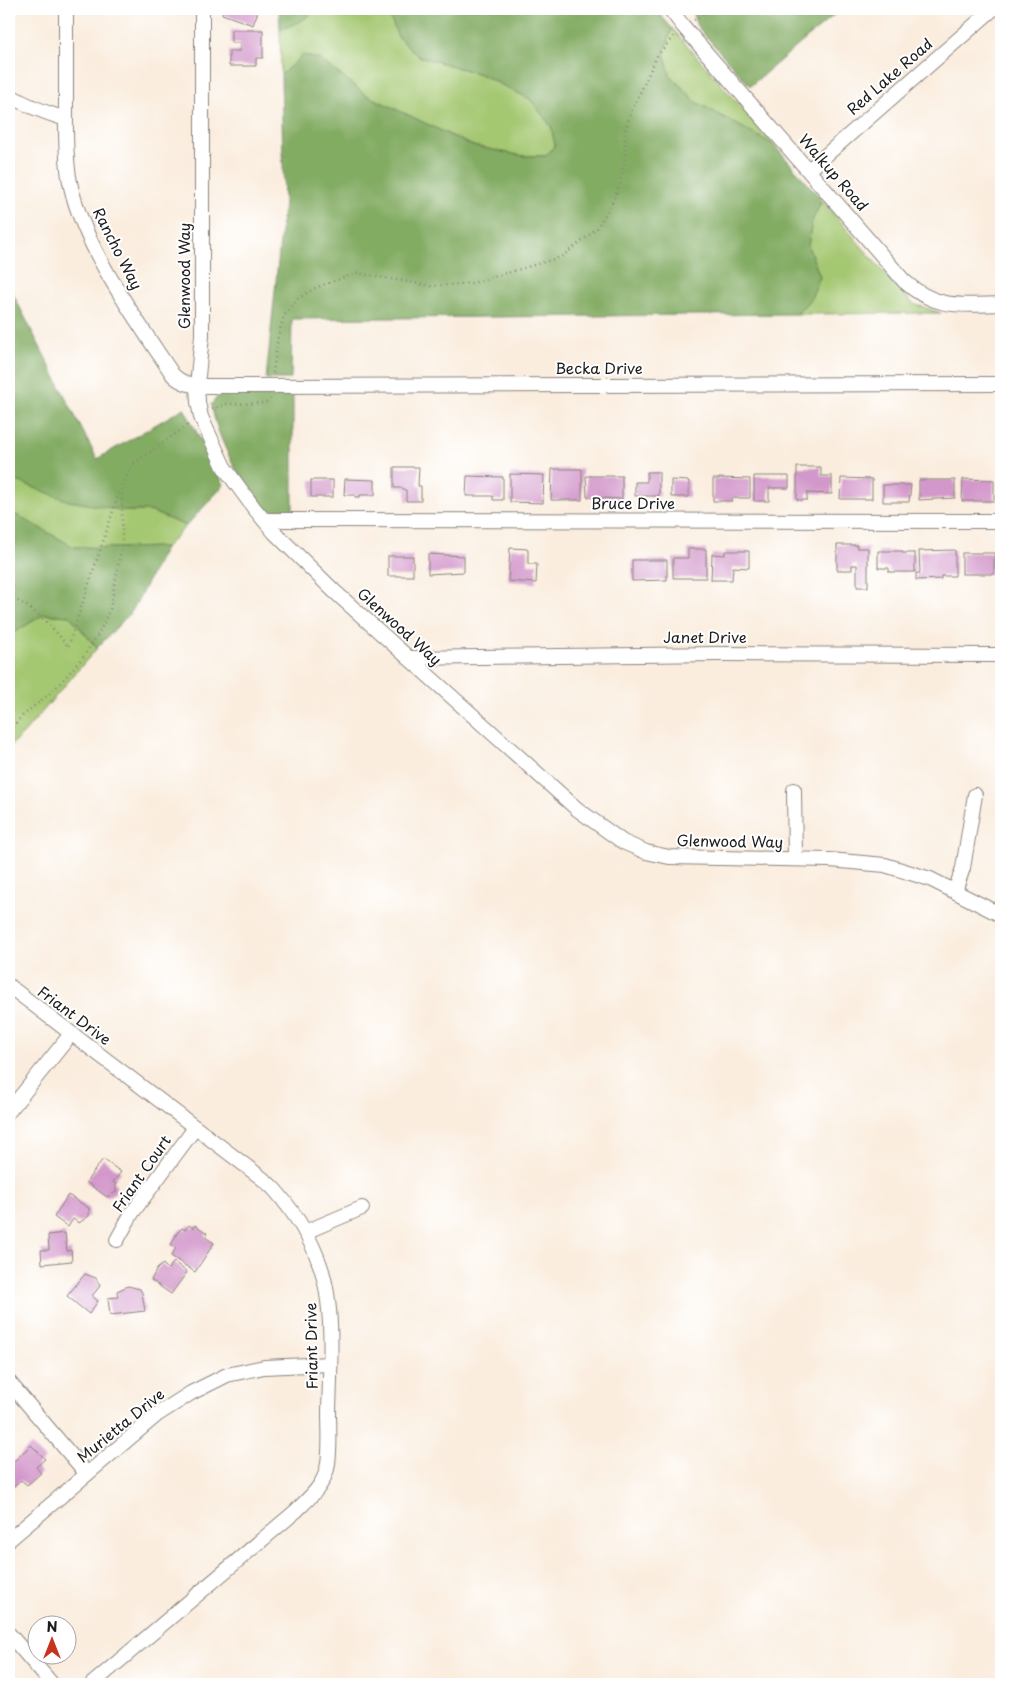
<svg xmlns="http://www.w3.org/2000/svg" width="1010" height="1693" viewBox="0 0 1010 1693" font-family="'Playpen Sans',sans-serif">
  <rect width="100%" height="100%" fill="#fff"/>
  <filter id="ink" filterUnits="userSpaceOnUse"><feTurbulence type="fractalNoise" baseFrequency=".02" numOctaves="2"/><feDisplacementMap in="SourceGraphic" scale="10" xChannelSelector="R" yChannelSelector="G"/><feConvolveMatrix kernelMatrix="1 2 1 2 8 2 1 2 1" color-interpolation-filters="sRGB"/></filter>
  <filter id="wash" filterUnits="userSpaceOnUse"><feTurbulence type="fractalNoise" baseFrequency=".0096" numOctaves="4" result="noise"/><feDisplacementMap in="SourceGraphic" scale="20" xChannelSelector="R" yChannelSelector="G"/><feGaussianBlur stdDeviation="1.12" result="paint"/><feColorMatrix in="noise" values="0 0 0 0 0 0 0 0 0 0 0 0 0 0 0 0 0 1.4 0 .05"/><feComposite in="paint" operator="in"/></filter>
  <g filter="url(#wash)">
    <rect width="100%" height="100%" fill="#faedde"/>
    <g fill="#a4c771" stroke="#607246">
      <path d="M318 9H387L398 37 418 56 480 74 530 99 551 126 555 145 546 156H523L473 146 366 95 321 60 303 55 281 75 280 30 301 21Z"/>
      <path d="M739 9H841L833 16H794Z"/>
      <path d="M672 28 774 145 696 102 670 75 664 52Z"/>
      <path d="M822 200 899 290 914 304 941 313 797 314 811 298 820 277 808 246 812 221Z"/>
      <path d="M9 478 127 511H150L186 526 166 547 123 548 74 547 9 511Z"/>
      <path d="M44 614 70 616 97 648 24 733 9 747V636Z"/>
    </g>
    <g fill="#83ac63" stroke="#506440">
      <path d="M279 9H318L301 21 280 30Z"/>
      <path d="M387 9H655L672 28 664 52 670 75 696 102 774 145 822 200 812 221 808 246 820 277 811 298 797 314 292 319 291 379H266L284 202 281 75 303 55 321 60 366 95 473 146 523 156H546L555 145 551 126 530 99 480 74 418 56 398 37Z"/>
      <path d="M695 9H739L794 16H833L750 86 697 26 693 15Z"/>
      <path d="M9 286 97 459 184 408 224 485 186 526 150 511H127L69 501 9 478Z"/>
      <path d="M226 394 293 395V511C283 511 272 512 263 507 256 503 250 492 246 486 229 459 218 436 211 405L218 396Z"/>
      <path d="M9 511 74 547 123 548 166 547 132 611 97 648 70 616 44 614 9 636Z"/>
    </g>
    <g id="blocks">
      <g fill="#d398cb">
        <path d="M224 9H259L253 25 222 14Z"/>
        <path d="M231 30H263V58H256V66H229V51H240V43H231Z"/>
        <path d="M394 467H419L418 486H421V501H406V490H403V488H394Z"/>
        <path d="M797 467H821V476H832V494L807 493V500H797Z"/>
        <path d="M552 469H582V500H551Z"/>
        <path d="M647 472H659V496H635V482H647Z"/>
        <path d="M510 474 544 475 543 503 510 502Z"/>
        <path d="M467 476 503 477V500H493V496H466Z"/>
        <path d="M586 476H622V499L587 497Z"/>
        <path d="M754 476H789V488H769V501H754Z"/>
        <path d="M719 478 750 479V498H732V501H713V479H719Z"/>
        <path d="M841 478 872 479V499H840Z"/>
        <path d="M345 479 375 480V495H360V497H355V495H344Z"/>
        <path d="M963 479 994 480V501H962Z"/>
        <rect x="311" y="480" width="22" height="17"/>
        <path d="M671 480 689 481V497H671Z"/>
        <path d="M919 480H955V498L919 500Z"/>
        <path d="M883 485H911L909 502H883Z"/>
        <path d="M837 545H857V548H868V587H857V565H852V570H837Z"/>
        <path d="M510 548 528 549V564H537L536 583 508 581Z"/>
        <path d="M688 549H706V578H673V558H688Z"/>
        <path d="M955 550V576H941V579L916 580V573H920L919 551Z"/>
        <path d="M725 551H749V568L733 567 732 580H711L712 554 725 555Z"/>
        <path d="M878 551H902V553H915V572H889V568H878Z"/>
        <rect x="962" y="553" width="32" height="21"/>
        <path d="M428 554 464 556V572L428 574Z"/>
        <rect x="388" y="556" width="25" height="20"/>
        <path d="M632 560H667V580L632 581Z"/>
        <path d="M103 1159 121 1172 113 1182 116 1184V1192L107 1197 86 1182Z"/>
        <path d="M68 1195 89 1208V1216L79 1223 73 1219 68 1227 54 1217Z"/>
        <path d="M189 1225 193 1228 195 1225 207 1233 205 1237 214 1243 195 1272 171 1256 176 1248 171 1245 177 1233 182 1228 185 1230Z"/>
        <path d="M65 1233 67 1251 71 1250 72 1261 42 1264 41 1250H49L48 1235Z"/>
        <path d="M174 1262 187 1272 171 1294 151 1280 157 1269 163 1264 168 1269Z"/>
        <path d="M85 1274 96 1278 100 1286 92 1296 98 1301 89 1314 67 1296Z"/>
        <path d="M128 1286 140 1289 142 1293 145 1311 110 1315 108 1298 118 1297 117 1291Z"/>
        <path d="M31 1445 45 1459 36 1467 41 1473 27 1485 21 1480 14 1487 9 1482V1466Z"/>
      </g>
    </g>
  </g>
  <g filter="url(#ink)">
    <use href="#blocks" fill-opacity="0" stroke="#8b847d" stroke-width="1"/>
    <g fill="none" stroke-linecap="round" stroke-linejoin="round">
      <defs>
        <g id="minor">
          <path d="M66 9C66 39 66 70 66 100 66 126 65 152 69 177 80 243 136 319 173 375 184 386 198 386 213 386L1001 384"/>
          <path d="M202 9V336L197 386 198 402 201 417 224 467 254 508 274 532 334 591 577 809 623 842 646 852 669 857 830 860 885 865 930 879 1001 915"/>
          <path d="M670 9 683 26 904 281C936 310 961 305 1001 304"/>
          <path d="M9 95C27 106 46 113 66 119"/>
          <path d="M809 170 993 9"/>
          <path d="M264 520 1001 521"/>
          <path d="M409 658 718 654 1001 655"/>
          <path d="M794 790 795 859"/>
          <path d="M955 891 963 868 975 795"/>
          <path d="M9 986 246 1166C256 1174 267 1181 275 1190 294 1212 311 1238 320 1265 335 1307 330 1368 329 1412 329 1431 331 1451 327 1469 322 1488 309 1498 296 1511L92 1684"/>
          <path d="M9 1111 71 1034"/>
          <path d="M305 1232 362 1208"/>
          <path d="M117 1240 132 1213 195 1128"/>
          <path d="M9 1382 87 1474"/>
          <path d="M9 1540 158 1414 191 1393 227 1375 264 1367 330 1364"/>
          <path d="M9 1634 52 1684"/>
        </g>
      </defs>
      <use href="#minor" stroke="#8b847d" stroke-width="16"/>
      <g stroke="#8b847d" stroke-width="2.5" stroke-dasharray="1 4" stroke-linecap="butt">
        <path d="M694 20 714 9"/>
        <path d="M273 373 278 337 284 316 297 299 317 287 357 273 431 286 473 283 561 257 580 243 597 228 611 205 620 184 625 156V131L632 110 657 56 674 36"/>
        <path d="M212 409 227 404 266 403 270 399"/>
        <path d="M9 596C32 607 53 626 68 647L120 490"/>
        <path d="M9 731 22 716 54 690 84 656 99 633 110 609 122 545V486L132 465 189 424"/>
      </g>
      <use href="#minor" stroke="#fff" stroke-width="14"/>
    </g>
  </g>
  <g text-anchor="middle" stroke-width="4" stroke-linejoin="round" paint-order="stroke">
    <g font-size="15" fill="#1c1c1c" stroke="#fff">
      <text transform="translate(890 77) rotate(-41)" y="5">Red Lake Road</text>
      <text transform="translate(833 173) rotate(49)" y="5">Walkup Road</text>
      <text transform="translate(117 249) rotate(63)" y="5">Rancho Way</text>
      <text transform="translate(185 276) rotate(-90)" y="5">Glenwood Way</text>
      <text x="599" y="374">Becka Drive</text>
      <text x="633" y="509">Bruce Drive</text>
      <text transform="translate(399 627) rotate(42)" y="5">Glenwood Way</text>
      <text x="705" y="643">Janet Drive</text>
      <text transform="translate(730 842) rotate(1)" y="5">Glenwood Way</text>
      <text transform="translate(74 1016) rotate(37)" y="5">Friant Drive</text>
      <text transform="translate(142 1174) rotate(-55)" y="5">Friant Court</text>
      <text transform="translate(312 1346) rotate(-91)" y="5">Friant Drive</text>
      <text transform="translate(121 1426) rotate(-39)" y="5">Murietta Drive</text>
    </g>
  </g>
  <rect width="1010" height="1693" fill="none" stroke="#fff" stroke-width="30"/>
  <g transform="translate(52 1640)"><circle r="24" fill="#ffffff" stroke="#a4a4a4"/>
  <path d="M0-4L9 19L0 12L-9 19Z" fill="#c8321e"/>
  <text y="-8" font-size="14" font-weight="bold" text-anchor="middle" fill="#1c1c1c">N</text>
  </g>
</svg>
